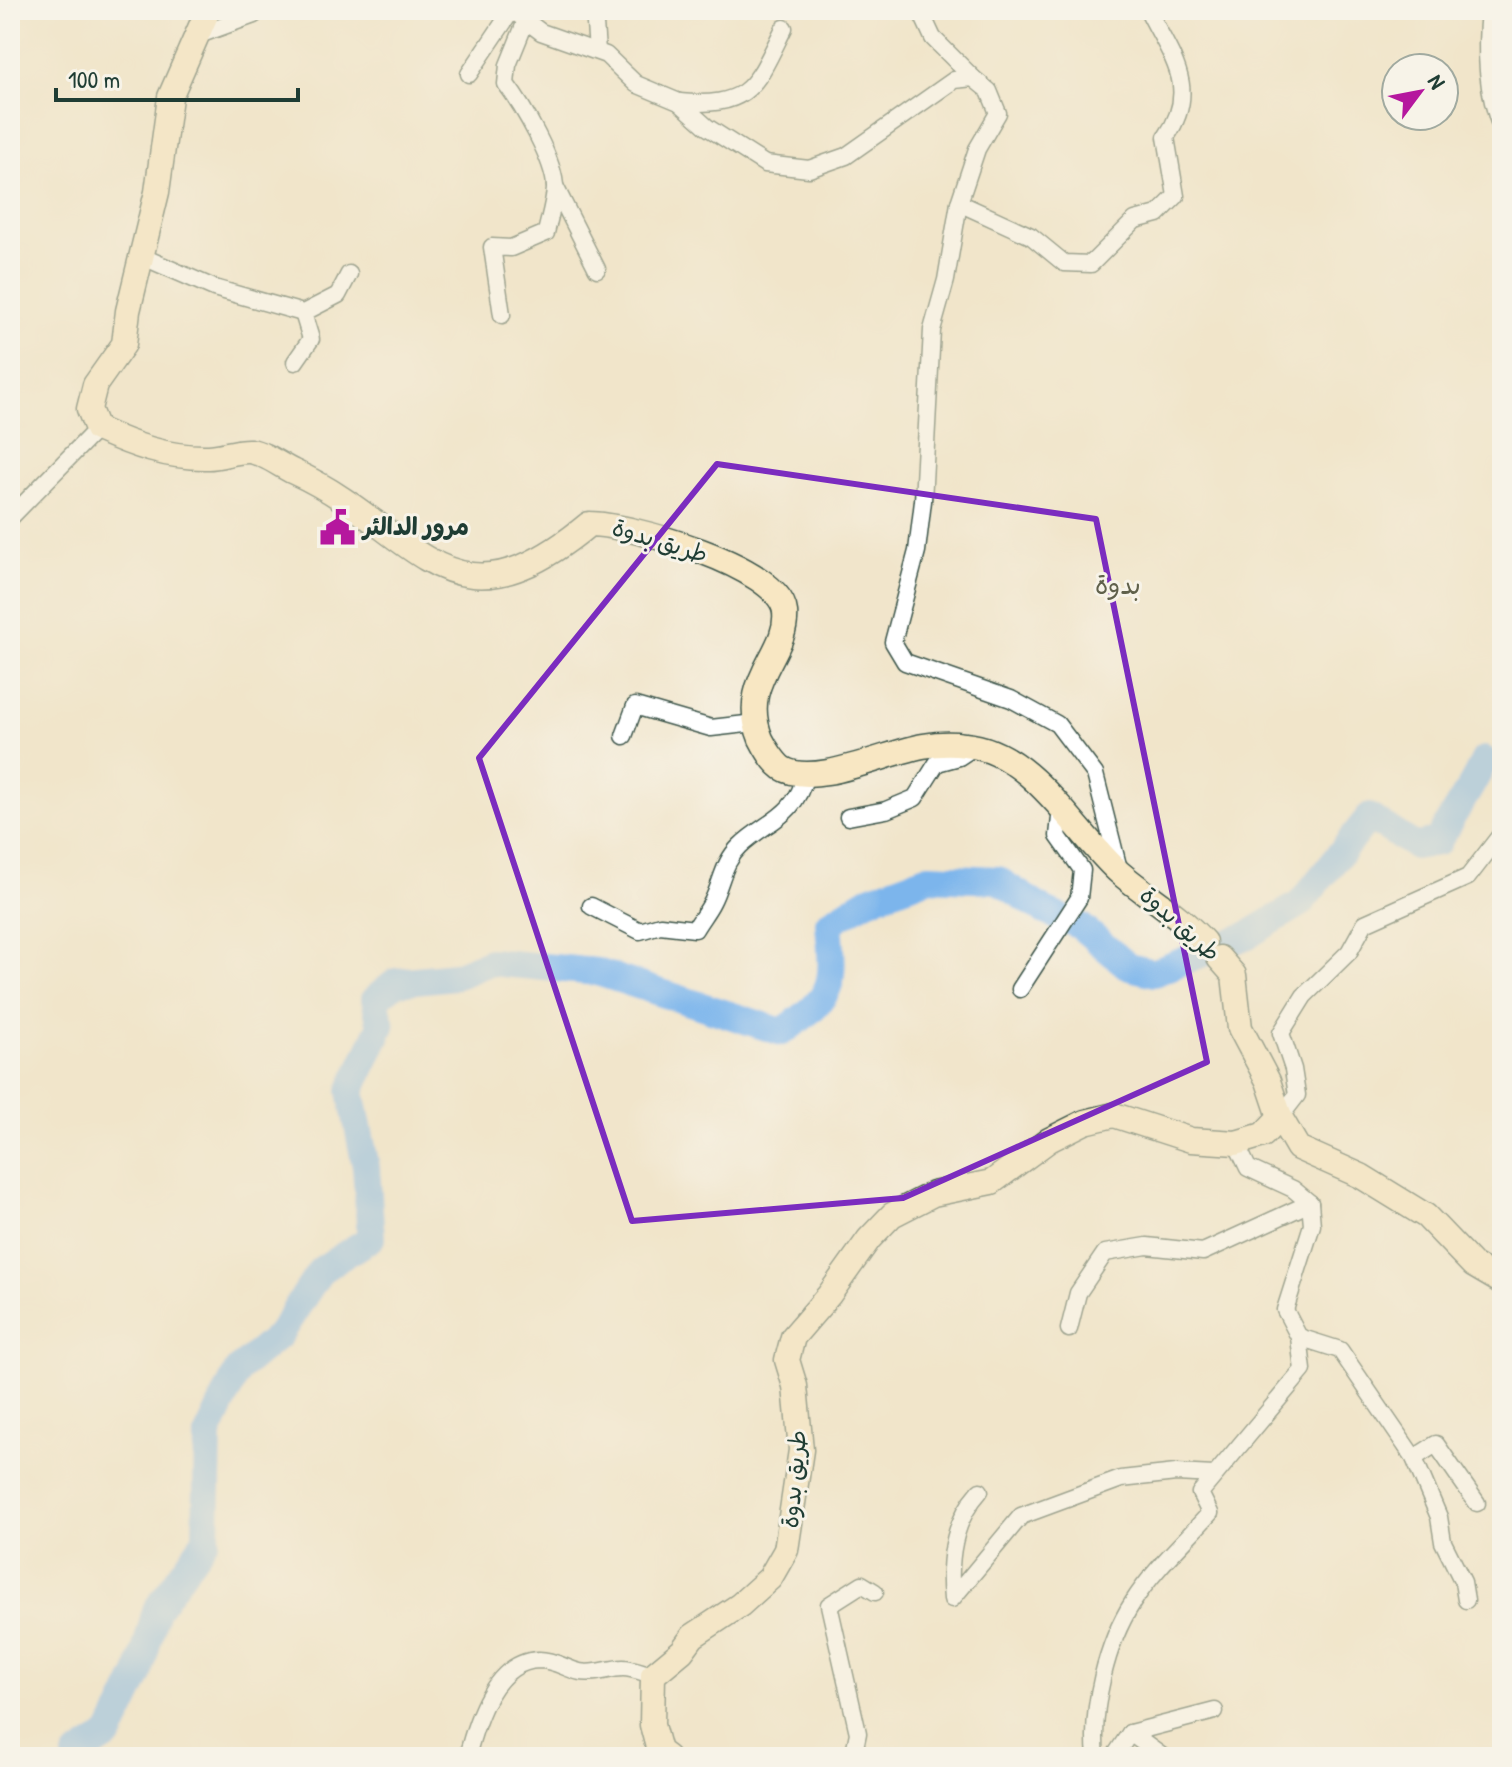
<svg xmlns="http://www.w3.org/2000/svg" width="1512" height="1767" viewBox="0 0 1512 1767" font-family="'Patrick Hand','Playpen Sans Arabic',sans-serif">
  <rect width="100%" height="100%" fill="#f7f3e8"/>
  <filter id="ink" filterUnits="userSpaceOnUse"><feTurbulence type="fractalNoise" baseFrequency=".0125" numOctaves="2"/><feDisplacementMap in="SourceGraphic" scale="16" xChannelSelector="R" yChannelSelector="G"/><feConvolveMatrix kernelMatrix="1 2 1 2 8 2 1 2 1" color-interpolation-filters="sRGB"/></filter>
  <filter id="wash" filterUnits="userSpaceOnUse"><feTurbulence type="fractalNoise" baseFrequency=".006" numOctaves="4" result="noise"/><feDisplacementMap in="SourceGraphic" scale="32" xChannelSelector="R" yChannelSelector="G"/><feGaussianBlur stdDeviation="1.8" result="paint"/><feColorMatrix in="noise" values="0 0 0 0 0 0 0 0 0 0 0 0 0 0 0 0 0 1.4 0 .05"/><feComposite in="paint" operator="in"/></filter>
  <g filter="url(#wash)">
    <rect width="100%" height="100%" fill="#f1e5cb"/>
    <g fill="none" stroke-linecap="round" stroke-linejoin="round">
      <path stroke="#7bb5ec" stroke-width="28" d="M76 1757 110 1735 139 1674 156 1610 206 1539 208 1434 238 1370 279 1335 321 1270 371 1238 366 1167 351 1091 381 1026 375 999 396 982 455 976 490 962 597 972 782 1032C837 994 834 986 829 923L867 900 929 877 998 880 1045 911 1080 926 1129 967 1154 973 1248 935 1300 904 1369 817 1415 846 1438 842C1452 813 1472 790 1484 760"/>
    </g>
  </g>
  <g filter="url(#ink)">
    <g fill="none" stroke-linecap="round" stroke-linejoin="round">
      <defs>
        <g id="street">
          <path d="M512 10 541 32 606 55 636 84 679 102 707 127 765 164 809 169 846 156 954 80 973 78 989 91 998 113 977 149 959 203"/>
          <path d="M594 10 597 51"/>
          <path d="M920 10 933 38 973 78"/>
          <path d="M1489 10C1485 52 1486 91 1502 130"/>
          <path d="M199 35 254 15 256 10"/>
          <path d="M469 74 512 10"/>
          <path d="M679 102C751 108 755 86 784 28"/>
          <path d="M555 186 597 269"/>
          <path d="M141 256 214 288 303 313 338 295 349 274"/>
          <path d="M502 315 492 247 511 248 546 233C549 219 554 203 555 189 556 162 522 105 506 84L508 65 525 23"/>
          <path d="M295 362 311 339 303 313"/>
          <path d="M10 518 97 429"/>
          <path d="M624 736 635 706 711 728 755 723"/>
          <path d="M848 817 886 810 915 798 937 763 959 757 974 747"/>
          <path d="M1120 873 1095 774 1057 724 1011 699 905 662 893 642 917 551 923 501 932 330 946 280 959 203 1031 236 1064 263 1091 264 1135 220 1158 214 1176 196 1166 137C1200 88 1171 57 1148 10"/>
          <path d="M591 906 640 931 660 925 695 929C700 920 707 912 712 902 722 883 723 862 740 846 767 820 795 818 806 774"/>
          <path d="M1020 989 1079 898 1082 870 1058 836 1061 808"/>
          <path d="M1280 1117 1297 1095 1293 1069 1281 1033 1304 996 1349 952 1365 923 1468 877 1502 833"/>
          <path d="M1069 1329 1078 1293 1105 1253 1147 1246 1203 1252 1310 1203"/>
          <path d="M1299 1337 1340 1350 1414 1458 1439 1517 1443 1542 1463 1582 1466 1600"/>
          <path d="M1414 1458 1436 1444 1477 1503"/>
          <path d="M980 1491C953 1521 948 1559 952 1599L1021 1516 1121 1479 1176 1473 1214 1475"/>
          <path d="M1130 1733 1163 1757"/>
          <path d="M467 1757C476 1721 494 1661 539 1660 555 1660 566 1669 580 1672 595 1675 609 1668 623 1668 633 1668 644 1673 653 1675"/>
          <path d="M853 1757 858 1733 829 1605 862 1584 875 1592"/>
          <path d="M1096 1757C1091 1708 1106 1644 1133 1602 1153 1570 1185 1541 1210 1513L1200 1493 1303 1370 1299 1337 1285 1310 1312 1225 1310 1203 1293 1189 1248 1168 1236 1143"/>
          <path d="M1114 1757 1130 1733 1215 1711"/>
        </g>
        <g id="secondary">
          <path d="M208 10 170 97 157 192 128 311 124 344 95 385 89 409 97 429C133 445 167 458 208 457 221 457 237 450 250 451 264 453 281 466 294 472 418 528 447 642 589 524 629 524 780 566 785 612 789 654 737 681 761 739 765 747 774 762 782 768 813 788 888 752 923 746 935 744 952 743 965 745 1031 750 1075 833 1120 873 1148 897 1179 914 1204 942"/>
          <path d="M1280 1117 1298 1148 1361 1176 1426 1216 1473 1265 1502 1282"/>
          <path d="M667 1757 659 1751 652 1725 653 1675 682 1651 693 1636 740 1605 770 1578 786 1550 801 1450 795 1386 787 1360 793 1337 829 1295 869 1239 892 1215 933 1194 992 1182 1049 1140 1085 1122 1114 1115 1191 1140 1236 1143 1263 1135 1280 1117 1268 1081 1240 1028 1234 975 1219 958"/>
        </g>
      </defs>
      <use href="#street" stroke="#3e564b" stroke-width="19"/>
      <use href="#secondary" stroke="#3e564b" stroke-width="27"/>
      <use href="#street" stroke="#fff" stroke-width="16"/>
      <use href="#secondary" stroke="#f8e7c3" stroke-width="24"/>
    </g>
  </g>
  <path d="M0 0H1512V1767H0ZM717 464 1096 519 1207 1062 903 1198 632 1221 479 758Z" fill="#f1e5cb" fill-opacity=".55" fill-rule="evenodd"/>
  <path fill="none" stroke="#7b2cbf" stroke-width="6" stroke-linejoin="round" d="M717 464 1096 519 1207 1062 903 1198 632 1221 479 758Z"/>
  <defs>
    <symbol id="civic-bare" viewBox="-9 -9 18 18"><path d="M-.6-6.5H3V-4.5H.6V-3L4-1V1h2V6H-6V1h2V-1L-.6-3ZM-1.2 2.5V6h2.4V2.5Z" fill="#b5179e" stroke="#f7f3e8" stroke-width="2.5" paint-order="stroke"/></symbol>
  </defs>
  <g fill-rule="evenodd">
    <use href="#civic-bare" x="312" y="502" width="51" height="51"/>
  </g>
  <g text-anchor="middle" stroke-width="6" stroke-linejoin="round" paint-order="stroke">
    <g font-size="24" font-weight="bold" fill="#1f3d34" stroke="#f7f3e8" text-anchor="start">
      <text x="363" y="535">مرور الدالئر</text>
    </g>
    <g font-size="24" fill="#1f3d34" stroke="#f7f3e8">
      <text transform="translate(660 541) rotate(17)" y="8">طريق بدوة</text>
      <text transform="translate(1180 924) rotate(42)" y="8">طريق بدوة</text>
      <text transform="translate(794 1479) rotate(-85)" y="8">طريق بدوة</text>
    </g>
    <g font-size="26" fill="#60614b" stroke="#f7f3e8">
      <text x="1118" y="594">بدوة</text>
    </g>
  </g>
  <rect width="1512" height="1767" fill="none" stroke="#f7f3e8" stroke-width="40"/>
  <g transform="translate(1420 92) rotate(58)"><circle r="38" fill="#f7f3e8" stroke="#a1aaa0" stroke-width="2"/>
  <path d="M0-6L14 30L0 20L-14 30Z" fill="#b5179e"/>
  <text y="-12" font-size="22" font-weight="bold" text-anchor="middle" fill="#1f3d34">N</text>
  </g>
  <path d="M56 88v12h242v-12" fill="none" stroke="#1f3d34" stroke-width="4"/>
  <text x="68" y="88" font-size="24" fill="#1f3d34" stroke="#f7f3e8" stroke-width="6" paint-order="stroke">100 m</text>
</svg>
